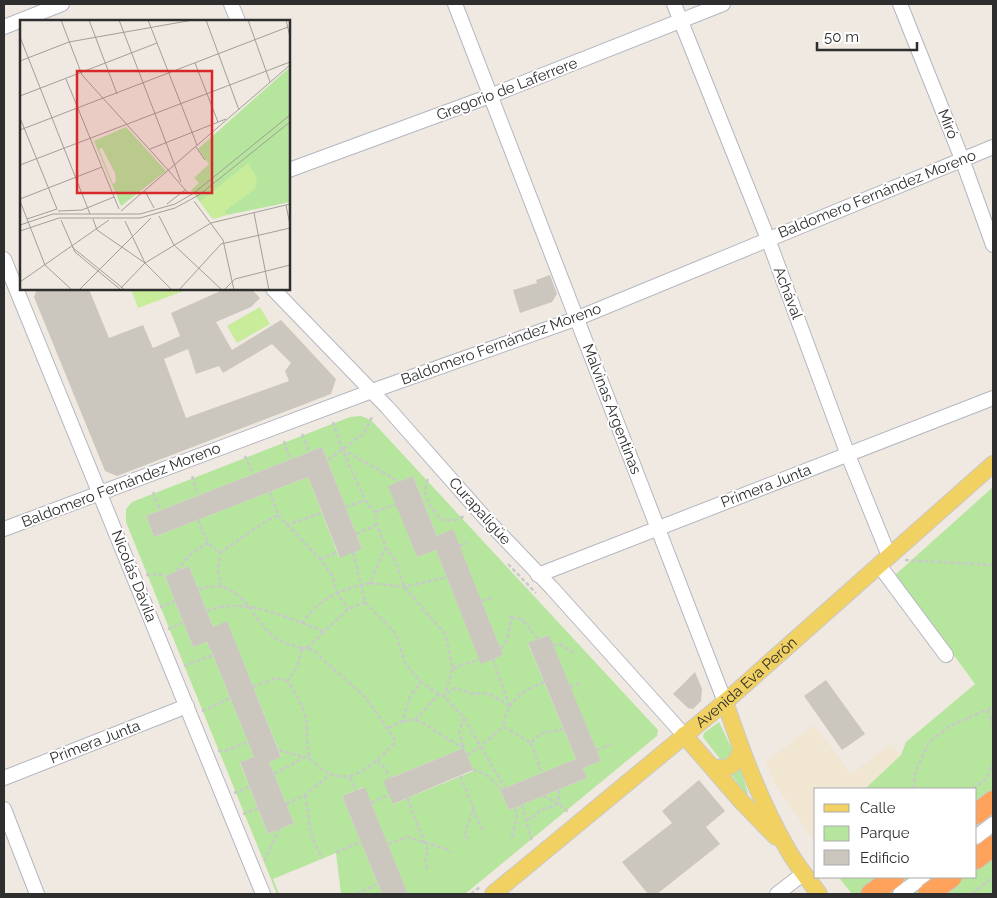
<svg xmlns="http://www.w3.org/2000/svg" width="997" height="898" viewBox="0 0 997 898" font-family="Raleway,sans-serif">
  <rect width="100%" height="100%" fill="#efe9e1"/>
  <path fill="#f0e6d1" d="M814 725 851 774 891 744 901 755 867 786 869 789H816V844L776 785 766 762Z"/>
  <g fill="#b6e59e" fill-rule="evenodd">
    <path d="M361 416 371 420 658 730 657 736 465 894H408L364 787 342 796 382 894H341L336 853 273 879 279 894H277L126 522V509L132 502 350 417ZM322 447 362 549 339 557 308 477 154 537 146 516ZM413 476 437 536 453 530 503 655 481 663 436 550 417 557 389 486ZM189 566 213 627 227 622 281 756 269 762 294 823 268 834 240 763 254 757 213 655 207 642 193 647 165 576ZM548 635 601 761 583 768 587 778 509 810 500 790 576 759 528 644ZM464 748 473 771 393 804 390 778Z"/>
    <path d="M993 487V894H852L840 879 843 877H976V789H869L867 787 901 755 906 742 975 684 895 575Z"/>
    <path d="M719 722 733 751 732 755 723 760 720 759 703 737 704 733Z"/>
    <path d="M740 768 748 793 747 794H745L731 774Z"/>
  </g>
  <g fill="#c9ec9a">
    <path d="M131 289H189L138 308Z"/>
    <path d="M260 307 270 324 237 343 227 326Z"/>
  </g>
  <g fill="#cbc7bf" fill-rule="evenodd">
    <path d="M550 275 557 294 552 302 520 313 513 290 537 283 536 280Z"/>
    <path d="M37 289H89L109 338 143 325 153 348 180 336 171 313 225 289H251L260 298 251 307 216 322 232 350 281 320 336 379 331 394 117 476 105 471 34 297ZM272 344 291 363 285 371 289 381 186 418 164 359 188 349 196 374 219 366 223 373Z"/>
    <path d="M322 447 362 549 340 558 308 477 154 537 146 516Z"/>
    <path d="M413 476 437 536 453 529 503 655 481 664 436 550 417 557 388 486Z"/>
    <path d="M189 566 213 627 227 621 281 757 269 762 294 823 268 834 240 762 254 757 213 655 207 642 193 647 165 576Z"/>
    <path d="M549 635 601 761 583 768 587 778 509 810 500 790 576 759 528 643Z"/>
    <path d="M695 672 702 689 701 701 693 709 688 708 673 694Z"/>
    <path d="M826 680 865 734 842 750 804 696Z"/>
    <path d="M464 748 473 770 393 804 383 781Z"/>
    <path d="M699 780 725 811 706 827 720 844 657 894H648L622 862 672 823 662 811Z"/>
    <path d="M365 787 371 803 408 894H382L342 796Z"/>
  </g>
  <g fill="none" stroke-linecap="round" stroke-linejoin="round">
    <defs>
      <g id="minor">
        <path d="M231 4 238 21"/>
        <path d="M455 4 725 702"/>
        <path d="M674 4 768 239 848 455 889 556"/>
        <path d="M900 4 962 159 993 245"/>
        <path d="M4 27 62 4"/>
        <path d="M289 170 490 96 723 4"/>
        <path d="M4 259 263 894"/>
        <path d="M273 289 387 407 485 518 552 588 684 735"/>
        <path d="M4 529 372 391 578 318 993 147"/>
        <path d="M879 565 946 655"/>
        <path d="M538 575 993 398"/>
        <path d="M4 778 187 706"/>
        <path d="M4 809 37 894"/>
        <path d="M976 837 993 824"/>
        <path d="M777 894 804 873"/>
        <path d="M900 894 923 877"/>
      </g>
      <g id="major">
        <path d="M725 702C742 752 761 804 788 850 797 866 809 880 819 894"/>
        <path d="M684 735 742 802 776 837"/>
        <path d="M713 767C729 770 736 766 741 750"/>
        <path id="s1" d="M493 894 725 702 993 464"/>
      </g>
      <g id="highway">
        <path d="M976 814 993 801"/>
        <path d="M976 859 993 846"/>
        <path d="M871 894 894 877"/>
      </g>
    </defs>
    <use href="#minor" stroke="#b4b7c1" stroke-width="16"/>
    <use href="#major" stroke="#c9c9c9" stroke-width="18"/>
    <use href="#highway" stroke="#c9c9c9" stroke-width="22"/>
    <g stroke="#c9c9c9" stroke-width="2.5" stroke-dasharray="4 2.5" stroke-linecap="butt">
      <path d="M333 422 342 449 365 500 375 512 377 525 381 535 386 547 396 562 404 587 445 634 453 668 444 696 464 718 505 788"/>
      <path d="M302 434 309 452"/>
      <path d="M284 441 290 460"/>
      <path d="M342 449 400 482"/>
      <path d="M245 456 253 474"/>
      <path d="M328 460 363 434 372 417"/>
      <path d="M192 476 198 495"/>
      <path d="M428 479C420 494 431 507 440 519 450 521 455 522 464 516"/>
      <path d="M153 492 160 510"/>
      <path d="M346 507 365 500"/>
      <path d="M375 512 396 504"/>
      <path d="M278 515 320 559 332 575 336 591 348 609"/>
      <path d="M198 520C204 532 207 548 221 552 240 540 257 525 278 515L270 492"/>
      <path d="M286 525 322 513"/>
      <path d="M356 534 377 525"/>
      <path d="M459 546 467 543"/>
      <path d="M353 552 365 602 396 634 405 663 421 682 439 694 444 696 454 688 474 694 488 693 510 706"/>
      <path d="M320 559 337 552"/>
      <path d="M905 560 993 565"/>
      <path d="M508 564 536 593"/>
      <path d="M177 571C185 558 195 550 208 543"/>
      <path d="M146 575 158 574 165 576"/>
      <path d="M370 583 404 587 447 577"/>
      <path d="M221 587 218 570 221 552"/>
      <path d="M198 589C241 577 246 611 271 634 280 642 290 645 302 648"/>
      <path d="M482 601 494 597"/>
      <path d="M160 607 175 601"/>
      <path d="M207 611C238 598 273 612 302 623 322 596 339 590 370 583L385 548"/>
      <path d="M511 618 522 619 538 639"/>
      <path d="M302 623 323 631"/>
      <path d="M168 629 183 623"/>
      <path d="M553 645 560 644 572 652H576"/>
      <path d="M302 648H307L315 652 366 698 394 738V744C375 762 351 788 325 771 320 768 313 763 310 758 306 750 308 729 306 719 303 705 295 693 288 681L298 665Z"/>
      <path d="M307 648 348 609 365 602"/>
      <path d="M501 649 508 638 512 614"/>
      <path d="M493 659 509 705"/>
      <path d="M184 666 213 655"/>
      <path d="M453 668 480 659"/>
      <path d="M544 682C521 692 508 699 503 726L531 743C544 728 546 734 563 729"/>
      <path d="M253 687 276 678 288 681"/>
      <path d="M570 687 579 683"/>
      <path d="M988 710 993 727"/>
      <path d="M202 711 230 698"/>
      <path d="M464 718 459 732 464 748"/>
      <path d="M415 720 439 694"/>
      <path d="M403 721 415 720 422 722 444 737 464 748"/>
      <path d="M388 728 403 721 410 696 421 682"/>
      <path d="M531 743 542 773"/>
      <path d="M279 750 304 757"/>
      <path d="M597 750 611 744"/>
      <path d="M218 751 229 750 248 742"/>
      <path d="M467 755 481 746 503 727"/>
      <path d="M377 761 385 768 390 778"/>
      <path d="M473 770C485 772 494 780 500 790"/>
      <path d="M274 774 305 757H310"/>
      <path d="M460 776 473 806V809L465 834 467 839"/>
      <path d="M350 777 356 791"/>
      <path d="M914 789 915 773 929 742 950 726 993 707"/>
      <path d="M973 789 988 777 993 762"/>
      <path d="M234 793 249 787"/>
      <path d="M305 795C309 818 309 838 323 858"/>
      <path d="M543 796 558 803 559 790"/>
      <path d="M407 798 428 851 425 862 428 870"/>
      <path d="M371 803 389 795"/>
      <path d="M286 804 305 795 330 775"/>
      <path d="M522 805 532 842"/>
      <path d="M473 809 483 831"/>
      <path d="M243 814 258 808"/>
      <path d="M526 820C535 817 535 814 541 810 547 807 553 808 558 803L568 812"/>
      <path d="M512 837 517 818 515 808"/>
      <path d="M388 844 407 837 446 849 451 852"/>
      <path d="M336 852 361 842"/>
      <path d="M264 861 279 829"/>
      <path d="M356 894 378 884"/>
      <path d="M471 894 480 887"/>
      <path d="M972 894 993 877"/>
    </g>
    <use href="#minor" stroke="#fff" stroke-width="14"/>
    <use href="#major" stroke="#f2d163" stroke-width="16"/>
    <use href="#highway" stroke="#ffa35c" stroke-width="20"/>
    <defs>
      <path id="highway-bridge" d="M928 894 952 877"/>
    </defs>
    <use href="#highway-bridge" stroke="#c9c9c9" stroke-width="22" stroke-linecap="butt"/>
    <use href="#highway-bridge" stroke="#ffa35c" stroke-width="20"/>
  </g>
  <g text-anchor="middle" stroke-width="4" stroke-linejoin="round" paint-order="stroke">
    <g font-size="15" fill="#2e2e2e" stroke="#fff">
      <text transform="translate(507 89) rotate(-21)" y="5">Gregorio de Laferrere</text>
      <text transform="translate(948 124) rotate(68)" y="5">Miró</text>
      <text transform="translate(877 194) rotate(-22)" y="5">Baldomero Fernández Moreno</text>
      <text transform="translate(788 293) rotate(69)" y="5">Achával</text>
      <text transform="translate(501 344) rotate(-20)" y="5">Baldomero Fernández Moreno</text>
      <text transform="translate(612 409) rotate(69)" y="5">Malvinas Argentinas</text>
      <text transform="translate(121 485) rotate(-21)" y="5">Baldomero Fernández Moreno</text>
      <text transform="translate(766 486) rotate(-21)" y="5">Primera Junta</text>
      <text transform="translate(480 511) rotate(48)" y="5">Curapaligüe</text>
      <text transform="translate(134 576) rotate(68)" y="5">Nicolás Dávila</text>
      <text dy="5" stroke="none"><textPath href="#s1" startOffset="330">Avenida Eva Perón</textPath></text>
      <text transform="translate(95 742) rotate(-21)" y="5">Primera Junta</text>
    </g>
  </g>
  <g transform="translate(20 20)">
    <rect width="270" height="270" fill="#efe9e1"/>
    <path d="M270 47V182L192 198 171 170 179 163 174 158 189 144 178 129ZM106 107 146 151 101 186 74 121ZM82 128 95 153 96 162 93 164 79 129Z" fill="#b6e59e" fill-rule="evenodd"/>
    <path d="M228 143 237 158 235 169 205 191 207 195 193 199 180 182Z" fill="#c9ec9a"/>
    <path fill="none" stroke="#a29e99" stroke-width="1" d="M41 0 62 55 149 151M69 0 97 74M99 0 155 146M128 0 177 125M186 0 219 90M228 0 250 62M266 0 270 17M0 17 70 194M0 41 49 22 173 0M175 43 198 102M46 59 99 189M0 76 137 23M0 98 37 189M0 110 268 7M176 127 185 140M130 129 206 99M0 145 270 42M155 146 161 162M149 151 168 173M125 171 134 188M0 179 82 147M0 181 25 245 52 270M174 181 203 220 214 270M147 184 165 170M266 185 270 205M38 191 62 190 94 177M101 191 270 45M234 193 249 270M139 196 154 225 202 270M7 199 37 189M73 199 77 210 125 243 152 270M41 200 55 232 101 270M105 201 125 243M191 203 270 184M0 205 33 194H120L155 184 174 173 270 95M0 211 39 198H120L155 188 179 175 270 102M52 227 105 270M0 262 89 200M101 268 125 243 191 203M59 270 131 198M159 270 201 224 270 208M204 270 215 259 270 245"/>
    <path fill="#d62828" fill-opacity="0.15" stroke="#d62828" stroke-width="2.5" d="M57 51H192V173H57Z"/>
    <rect width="270" height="270" fill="none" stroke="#2e2e2e" stroke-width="2.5"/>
  </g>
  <rect width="997" height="898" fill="none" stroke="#2e2e2e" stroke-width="10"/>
  <rect x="814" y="788" width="162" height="90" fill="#ffffff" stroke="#ababab"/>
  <rect x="824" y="804" width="25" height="8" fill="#f2d163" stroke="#ababab"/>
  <text x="860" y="813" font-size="15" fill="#2e2e2e">Calle</text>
  <rect x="824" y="826" width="25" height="15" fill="#b6e59e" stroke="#ababab"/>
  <text x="860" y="838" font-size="15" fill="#2e2e2e">Parque</text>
  <rect x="824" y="850" width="25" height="15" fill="#cbc7bf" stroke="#ababab"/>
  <text x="860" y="863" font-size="15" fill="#2e2e2e">Edificio</text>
  <path d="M817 42v8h100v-8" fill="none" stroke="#2e2e2e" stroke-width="2.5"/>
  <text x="824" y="42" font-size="15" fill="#2e2e2e" stroke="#ffffff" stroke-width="4" paint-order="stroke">50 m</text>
</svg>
